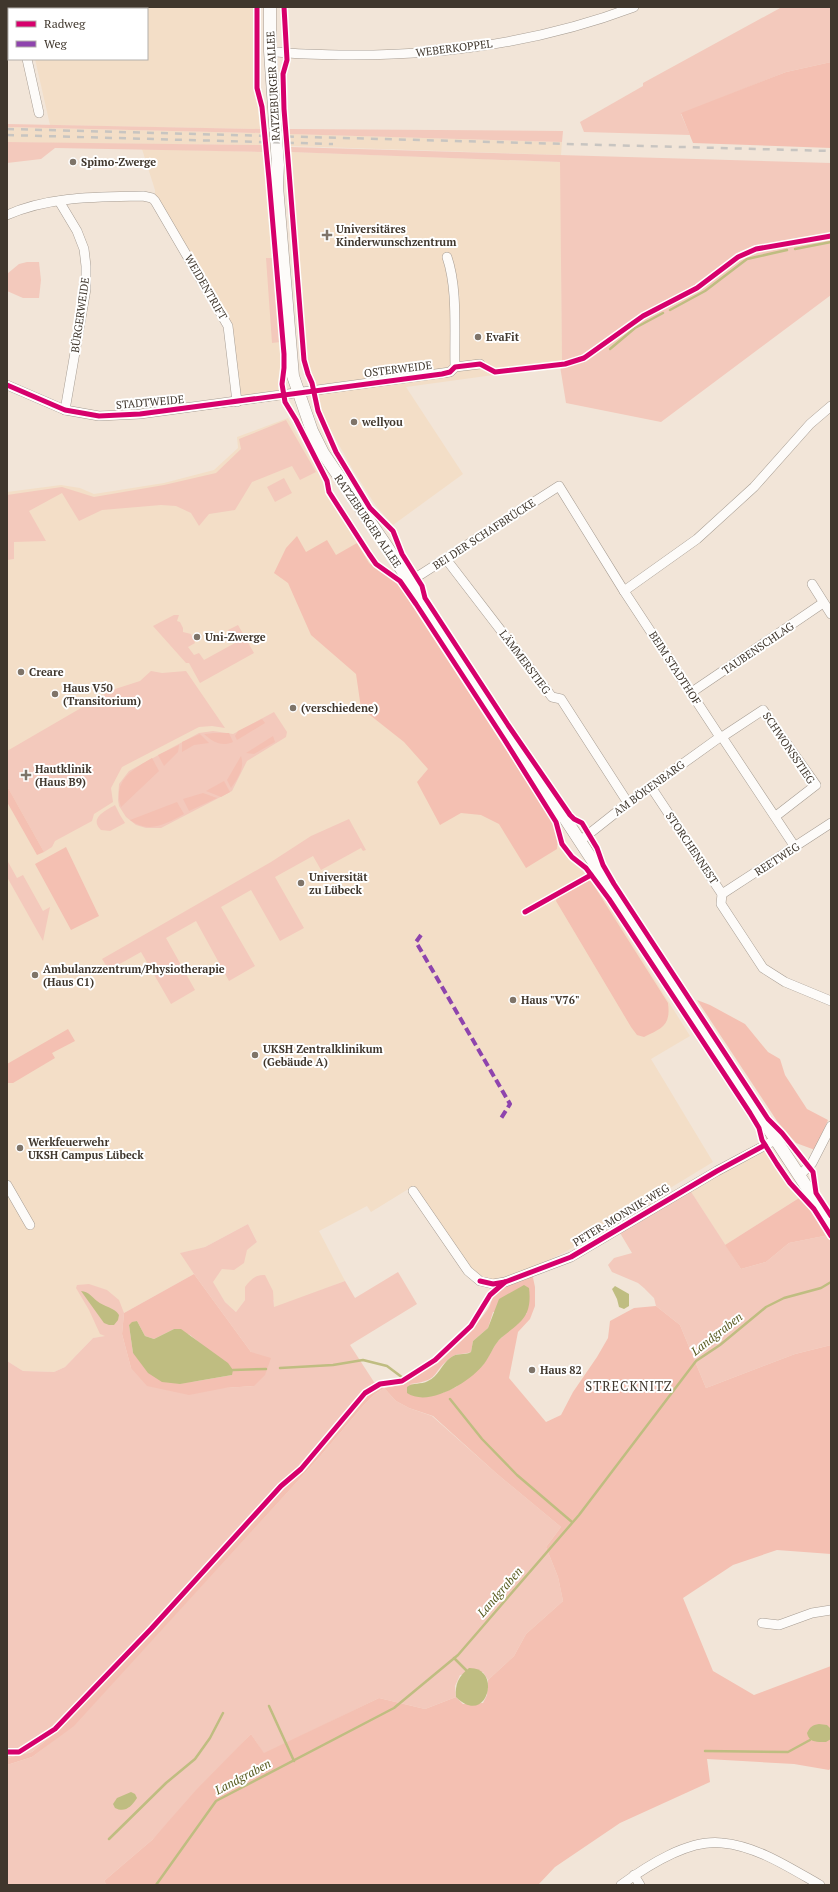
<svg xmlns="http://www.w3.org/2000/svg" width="838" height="1892" viewBox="0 0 838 1892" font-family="'PT Serif',serif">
  <rect width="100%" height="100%" fill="#f2e5d8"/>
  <g fill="#f3dec7">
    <path d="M23 7H253L256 91 260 101 261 129 50 125 35 59H147V9H24Z"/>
    <path d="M7 127 261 133 562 142 561 155 262 145 54 143 7 142Z"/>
    <path d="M142 149 263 152 264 153 282 365 278 389 279 396 237 402 229 334 155 201V190Z"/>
    <path d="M290 152 561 162 562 361 560 366 406 387 463 474 393 525 376 506 353 470 320 411 316 383 307 363 301 306Z"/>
    <path d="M288 418 324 483 372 562 398 584 556 825 561 848 567 856 585 868 690 1036 651 1059 713 1162 565 1252 512 1278 480 1281 410 1188 371 1212 367 1206 319 1231 345 1281 278 1307H274V1300H245L236 1312 225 1302 212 1282 222 1269 257 1242 248 1224 205 1247 181 1253 194 1274 124 1313 106 1336 93 1338 65 1367 54 1372 23 1371 7 1361V492L61 485 80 488 94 494 164 483 214 470 238 448 237 437Z"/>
    <path d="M763 1146 786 1182 799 1198 725 1245 688 1187Z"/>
  </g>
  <g fill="#f3c9bc">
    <path d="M782 7H831V62L786 72 681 114 690 135 584 132 580 122 643 86V83Z"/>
    <path d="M7 124 261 129V133L7 127Z"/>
    <path d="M289 129 563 131 562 142 289 134Z"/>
    <path d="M7 142 262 145 263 152 55 148 41 159 7 163Z"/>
    <path d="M290 147 831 163V295L661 422 566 403 560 366 562 361 560 162 290 152Z"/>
    <path d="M266 258H273L280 342 272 343Z"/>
    <path d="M27 262H39L41 280 39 298H23L7 291V274L19 264Z"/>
    <path d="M286 420 316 472 300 480 292 466 252 482 235 510 209 514 199 526 191 513 176 506 161 505 102 510 79 521 62 493 29 511 46 541 14 542V559L7 560V495L62 487 94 497 164 485 216 473 241 449 239 439Z"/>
    <path d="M284 478 292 493 275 502 267 487Z"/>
    <path d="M174 615H179L177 621 180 622 183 628V632L191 634 195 643 188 647 194 655 199 653 204 660 235 643 228 630 238 625 254 653 200 683 189 663H186L153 626Z"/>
    <path d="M151 671 162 673 186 671 225 728 212 726 199 727 122 767 111 788 113 802 94 814 92 821 55 841 52 847 44 852 7 786V751L112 690 140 681Z"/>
    <path d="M274 712 287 732 286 737 247 761 232 791 161 828H146L136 825 126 817 119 806 118 800 119 784 129 771 199 733 213 731 233 734Z"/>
    <path d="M115 805 120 815 125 823 110 831 101 830C89 818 105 811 115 805Z"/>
    <path d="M349 819 366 850 363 851 361 848 321 870 313 856 275 877 304 928 280 941 251 890 221 907 255 966 229 981 196 921 166 938 195 990 171 1004 141 952 109 970 102 959 271 862 311 836Z"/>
    <path d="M7 860 17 878 23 875 43 911 50 907 43 941 7 877Z"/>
    <path d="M688 1187 741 1269 766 1262 789 1243 829 1235 831 1239V1345L795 1354 706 1388 680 1325 656 1306 654 1298 644 1288 638 1283 612 1272 608 1265 614 1258 632 1253 620 1233Z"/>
    <path d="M248 1224 257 1242 247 1250 244 1263 234 1270 222 1269 213 1282 225 1302 236 1312 245 1300V1287C250 1280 256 1274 265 1275L273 1291 274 1307 345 1281 355 1298 398 1272 417 1304 350 1345 374 1382 365 1388 352 1402 301 1472 249 1524 62 1727 32 1752 7 1758V1361L23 1371 54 1372 65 1367 93 1338 105 1336 100 1334 89 1310 76 1288 77 1285 89 1284 107 1290 119 1300 124 1313 122 1334 131 1368 225 1388 254 1386 251 1352 194 1274 180 1253 205 1247Z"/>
    <path d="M384 1388 396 1401 409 1408 432 1416 496 1473 561 1527 546 1547 558 1577 563 1601 526 1634 514 1656 488 1680 483 1672 460 1675 455 1686 456 1697 425 1709 379 1698 264 1754 251 1734 152 1840 104 1881 107 1885H7V1765L32 1757 74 1725 317 1460 363 1406 374 1395Z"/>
  </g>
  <g fill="#f4c0b2" fill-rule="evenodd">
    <path d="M831 62V148L693 143 681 113 786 72Z"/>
    <path d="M297 536 306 552 327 540 336 555 357 543 369 563 392 579 398 584 555 825 558 835 557 849 526 868 499 824 481 815 461 813 440 825 417 782 428 769 404 742 361 708 356 674 311 635 288 583 274 573 286 548Z"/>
    <path d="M262 719 265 723 237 740 235 736 238 731Z"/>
    <path d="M214 733H229L233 742C221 747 213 742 204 734Z"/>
    <path d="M200 734 209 743 194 745 182 752V742Z"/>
    <path d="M273 736 275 742 254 754 246 753Z"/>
    <path d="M179 745 178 752 164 766 158 755Z"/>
    <path d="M241 756C245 768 238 778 231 788L227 780Z"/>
    <path d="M152 758 159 771 121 807C112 781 133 769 152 758Z"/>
    <path d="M224 781 230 792 221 797 206 791Z"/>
    <path d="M7 786 44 852 37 855 7 802Z"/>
    <path d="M203 793 217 798 189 811 183 799Z"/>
    <path d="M177 802 184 814C166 824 149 834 130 820Z"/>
    <path d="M66 847 99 916 71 930 35 864Z"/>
    <path d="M587 881H591L668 1003C671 1026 662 1028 644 1037L637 1035 631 1027 556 901 557 898Z"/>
    <path d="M697 1000 710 1005 745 1024 768 1052 780 1059 785 1075 807 1109 828 1120 815 1150 796 1143 777 1121Z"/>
    <path d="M68 1029 75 1041 52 1053 55 1058 13 1083H7V1064Z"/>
    <path d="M799 1198 812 1210 829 1235 789 1243 766 1262 741 1269 725 1245Z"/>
    <path d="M532 1273 535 1287V1306L530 1319 518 1332 509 1378 546 1422 561 1415 573 1392 597 1357 608 1338 610 1321 634 1308 656 1306 680 1325 706 1388 795 1354 831 1345V1554L777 1550 733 1565 683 1598 713 1671 754 1695 831 1666V1768L829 1770 794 1764 707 1759 710 1782 620 1823 555 1867 538 1885H107L104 1881 152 1840 196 1790 251 1734 264 1753 379 1698 425 1709 456 1697 463 1704 483 1703 487 1695 488 1680 514 1656 526 1634 563 1601 558 1577 546 1547 561 1527 496 1473 433 1416 409 1408 396 1401 384 1388 374 1395 363 1406 317 1460 74 1726 32 1757 7 1765V1758L32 1752 62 1727 249 1524 301 1472 352 1402 365 1388 374 1382 384 1388C389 1387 396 1386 402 1384 424 1376 475 1329 488 1309 492 1302 494 1293 493 1285ZM493 1312 527 1313 497 1342 483 1365 456 1387 442 1393 410 1384C441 1380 430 1374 450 1358 457 1352 464 1355 471 1352L473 1341 488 1328Z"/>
    <path d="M194 1274 251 1352 271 1358 265 1375 254 1386 225 1388 189 1395 147 1386 131 1368 122 1334 124 1313ZM137 1321 145 1336 154 1339 174 1329 190 1335 206 1348 232 1375 180 1384 133 1353 129 1325Z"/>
  </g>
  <g fill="#bfbd81">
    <path d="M524 1285 529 1288C530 1296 530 1305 527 1312 523 1323 507 1332 499 1340 493 1347 490 1356 484 1364 471 1381 429 1408 407 1393V1387C413 1382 421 1385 428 1381 438 1377 442 1364 450 1358 457 1352 464 1356 471 1352L473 1341 488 1328 499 1299Z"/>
    <path d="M615 1286 629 1294V1306L624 1309 619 1307 617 1299 612 1289Z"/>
    <path d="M81 1291C89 1292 91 1296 97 1301 104 1307 114 1307 119 1315L118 1320 114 1325H109L104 1323Z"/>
    <path d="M137 1321 145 1336 154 1339 174 1329H181L228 1363 233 1370 232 1375 180 1384 162 1382 148 1373 133 1353 129 1325 132 1322Z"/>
    <path d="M469 1668C503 1667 487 1728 456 1697 455 1684 458 1677 469 1668Z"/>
    <path d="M819 1724 827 1725 831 1729V1739L826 1742C818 1742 809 1743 807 1733 810 1727 812 1725 819 1724Z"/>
    <path d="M131 1792 135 1794 137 1798C131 1807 125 1813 115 1808L113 1804 117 1798Z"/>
  </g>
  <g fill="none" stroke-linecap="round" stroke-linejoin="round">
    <g stroke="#bfbd81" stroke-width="2.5">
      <path d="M795 249 831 242"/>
      <path d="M670 310 705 291 747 259 787 250"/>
      <path d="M610 349 635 328 663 313"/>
      <path d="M280 1368 333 1365 363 1360 387 1366 403 1378"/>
      <path d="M233 1370 266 1369"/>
      <path d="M450 1399 482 1439 517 1475 572 1522"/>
      <path d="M454 1658 466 1670"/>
      <path d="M269 1706 294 1761"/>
      <path d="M705 1751 788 1752 810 1740"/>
      <path d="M109 1839 166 1783 195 1759 210 1738 223 1713"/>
      <path d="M156 1885 216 1801 394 1708 458 1655 579 1515 696 1361 720 1345 766 1307 784 1298 821 1288 831 1282"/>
    </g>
    <defs>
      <g id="minor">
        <path d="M16 7V9"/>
        <path d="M270 51C294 55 318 54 343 55 441 56 541 42 634 7"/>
        <path d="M27 59 39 113"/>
        <path d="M59 201 77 231 84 249 86 266V289L65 410"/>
        <path d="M7 215C49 196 98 197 143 196L152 198 155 201 228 326 237 402"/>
        <path d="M455 367 480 364"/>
        <path d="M7 385 65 410 99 416 140 414 450 372 455 367C454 332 458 289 447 257"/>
        <path d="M446 559 552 697 561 699 628 803"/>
        <path d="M409 582 559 486 624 591 720 737H722L795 847"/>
        <path d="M812 584 831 614"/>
        <path d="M624 591 697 539 754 487 810 424 831 406"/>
        <path d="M692 692 823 603"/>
        <path d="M722 737 763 710 816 785 776 816"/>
        <path d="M651 787 722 894 721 904 763 968 785 982 831 1001"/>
        <path d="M580 841 628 803 720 737"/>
        <path d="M722 894 831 823"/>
        <path d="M799 1176 812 1163 831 1126"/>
        <path d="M7 1185 30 1225"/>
        <path d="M413 1191 468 1271 480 1281 493 1284 505 1282 571 1257 717 1171 775 1140"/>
        <path d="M762 1623 779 1625 812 1613 831 1610"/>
        <path d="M634 1875 640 1885"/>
        <path d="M621 1885C647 1866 688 1839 722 1843 757 1846 790 1868 820 1885"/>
      </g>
      <path id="major" d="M270 7V51L278 165 277 186 293 376 312 431 323 453 385 544 831 1224"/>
    </defs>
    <use href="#minor" stroke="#a69c92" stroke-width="10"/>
    <use href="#major" stroke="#a69c92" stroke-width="13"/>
    <use href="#minor" stroke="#fdfbf9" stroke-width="9"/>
    <use href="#major" stroke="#fdfbf9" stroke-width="12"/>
    <g stroke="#c8c5c1" stroke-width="2.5" stroke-dasharray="7 7" stroke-linecap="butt">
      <path d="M7 129 831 151"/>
      <path d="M7 135 333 144"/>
    </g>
    <path stroke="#8e44ad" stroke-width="4" stroke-dasharray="8 4" stroke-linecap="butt" d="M421 935 416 942 510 1104 500 1120"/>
    <defs>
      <g id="cycleway">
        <path d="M257 7V88L262 107 269 179 284 354V368L282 384 285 402 296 420 327 481 329 492 369 554 376 564 400 581 416 604 504 739 556 822 562 844 572 857 586 868 609 899 750 1113 759 1128 762 1140 777 1164 790 1183 814 1209 831 1236"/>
        <path d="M284 7 287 60 283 74 284 109 304 360 308 374 312 383 318 411 336 452 370 508 393 531 402 554 422 586 425 598 508 725 570 815 574 819 582 823 597 848 603 865 614 884 768 1119 782 1133 813 1172 816 1193 831 1216"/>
        <path d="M7 385 65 410 99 416 140 414 442 374 450 372 455 367 480 364 495 372 565 364 584 358 643 316 697 288 738 257 756 249 831 236"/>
        <path d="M525 912 591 875"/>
        <path d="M480 1281 493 1284 505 1282 571 1257 717 1171 765 1145"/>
        <path d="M7 1752H19L55 1729 151 1629 281 1486 301 1469 365 1393 380 1384 402 1381 435 1360 471 1326 490 1295 505 1282"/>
      </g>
    </defs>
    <use href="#cycleway" stroke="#fff" stroke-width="8"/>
    <use href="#cycleway" stroke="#d6006c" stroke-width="5"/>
  </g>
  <g fill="#7e7469" stroke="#fff" stroke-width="1.5">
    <circle cx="73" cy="162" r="4"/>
    <path d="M325 229h4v4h4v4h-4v4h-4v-4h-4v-4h4z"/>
    <circle cx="478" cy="337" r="4"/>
    <circle cx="354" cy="422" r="4"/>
    <circle cx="197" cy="637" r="4"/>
    <circle cx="21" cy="672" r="4"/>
    <circle cx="55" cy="694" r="4"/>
    <circle cx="293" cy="708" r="4"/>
    <path d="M24 769h4v4h4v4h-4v4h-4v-4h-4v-4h4z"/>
    <circle cx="301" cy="883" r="4"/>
    <circle cx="35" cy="975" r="4"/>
    <circle cx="513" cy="1000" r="4"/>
    <circle cx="255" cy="1055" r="4"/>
    <circle cx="20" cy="1148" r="4"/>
    <circle cx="532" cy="1370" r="4"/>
  </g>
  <g text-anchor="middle" stroke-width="4" stroke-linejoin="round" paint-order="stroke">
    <g font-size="11" fill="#40372d" stroke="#fff">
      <text transform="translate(454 48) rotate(-7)" y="4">WEBERKOPPEL</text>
      <text transform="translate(273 86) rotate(-93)" y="4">RATZEBURGER ALLEE</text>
      <text transform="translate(206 287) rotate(60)" y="4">WEIDENTRIFT</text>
      <text transform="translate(80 315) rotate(-82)" y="4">BÜRGERWEIDE</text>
      <text transform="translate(398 369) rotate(-7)" y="4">OSTERWEIDE</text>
      <text transform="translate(150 402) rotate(-5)" y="4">STADTWEIDE</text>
      <text transform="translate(368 521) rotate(56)" y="4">RATZEBURGER ALLEE</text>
      <text transform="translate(484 534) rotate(-33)" y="4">BEI DER SCHAFBRÜCKE</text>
      <text transform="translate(758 648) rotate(-34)" y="4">TAUBENSCHLAG</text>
      <text transform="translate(525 662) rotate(53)" y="4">LÄMMERSTIEG</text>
      <text transform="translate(675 668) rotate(57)" y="4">BEIM STADTHOF</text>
      <text transform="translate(789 748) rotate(56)" y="4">SCHWONSSTIEG</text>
      <text transform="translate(649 788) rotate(-36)" y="4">AM BÖKENBARG</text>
      <text transform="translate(692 848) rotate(56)" y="4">STORCHENNEST</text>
      <text transform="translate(777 859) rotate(-33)" y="4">REETWEG</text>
      <text transform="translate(621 1215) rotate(-31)" y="4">PETER-MONNIK-WEG</text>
    </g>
    <g font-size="11" font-weight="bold" fill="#40372d" stroke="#fff" text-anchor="start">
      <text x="81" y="166">Spimo-Zwerge</text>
      <text x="336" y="233">Universitäres<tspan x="336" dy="13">Kinderwunschzentrum</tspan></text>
      <text x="486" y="341">EvaFit</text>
      <text x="362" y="426">wellyou</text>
      <text x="205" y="641">Uni-Zwerge</text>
      <text x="29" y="676">Creare</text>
      <text x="63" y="692">Haus V50<tspan x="63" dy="13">(Transitorium)</tspan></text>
      <text x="301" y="712">(verschiedene)</text>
      <text x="35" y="773">Hautklinik<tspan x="35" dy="13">(Haus B9)</tspan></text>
      <text x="309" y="881">Universität<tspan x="309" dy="13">zu Lübeck</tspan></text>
      <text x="43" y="973">Ambulanzzentrum/Physiotherapie<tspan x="43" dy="13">(Haus C1)</tspan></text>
      <text x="521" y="1004">Haus "V76"</text>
      <text x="263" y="1053">UKSH Zentralklinikum<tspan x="263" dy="13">(Gebäude A)</tspan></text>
      <text x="28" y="1146">Werkfeuerwehr<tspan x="28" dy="13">UKSH Campus Lübeck</tspan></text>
      <text x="540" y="1374">Haus 82</text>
    </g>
    <g font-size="12" font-style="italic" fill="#57591e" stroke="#fff">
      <text transform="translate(717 1334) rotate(-38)" y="4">Landgraben</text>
      <text transform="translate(500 1592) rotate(-49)" y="4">Landgraben</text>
      <text transform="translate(243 1777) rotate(-28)" y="4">Landgraben</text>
    </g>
    <g font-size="13" letter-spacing="1" fill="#40372d" stroke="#fff">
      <text x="629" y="1391">STRECKNITZ</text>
    </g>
  </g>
  <rect width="838" height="1892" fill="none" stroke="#40372d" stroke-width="16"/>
  <rect x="8" y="8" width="140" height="52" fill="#ffffff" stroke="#b3afab"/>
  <rect x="16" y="21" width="20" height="6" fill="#d6006c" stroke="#b3afab"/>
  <text x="44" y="28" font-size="12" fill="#40372d">Radweg</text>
  <rect x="16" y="41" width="20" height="6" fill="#8e44ad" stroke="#b3afab"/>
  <text x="44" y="48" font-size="12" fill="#40372d">Weg</text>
</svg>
